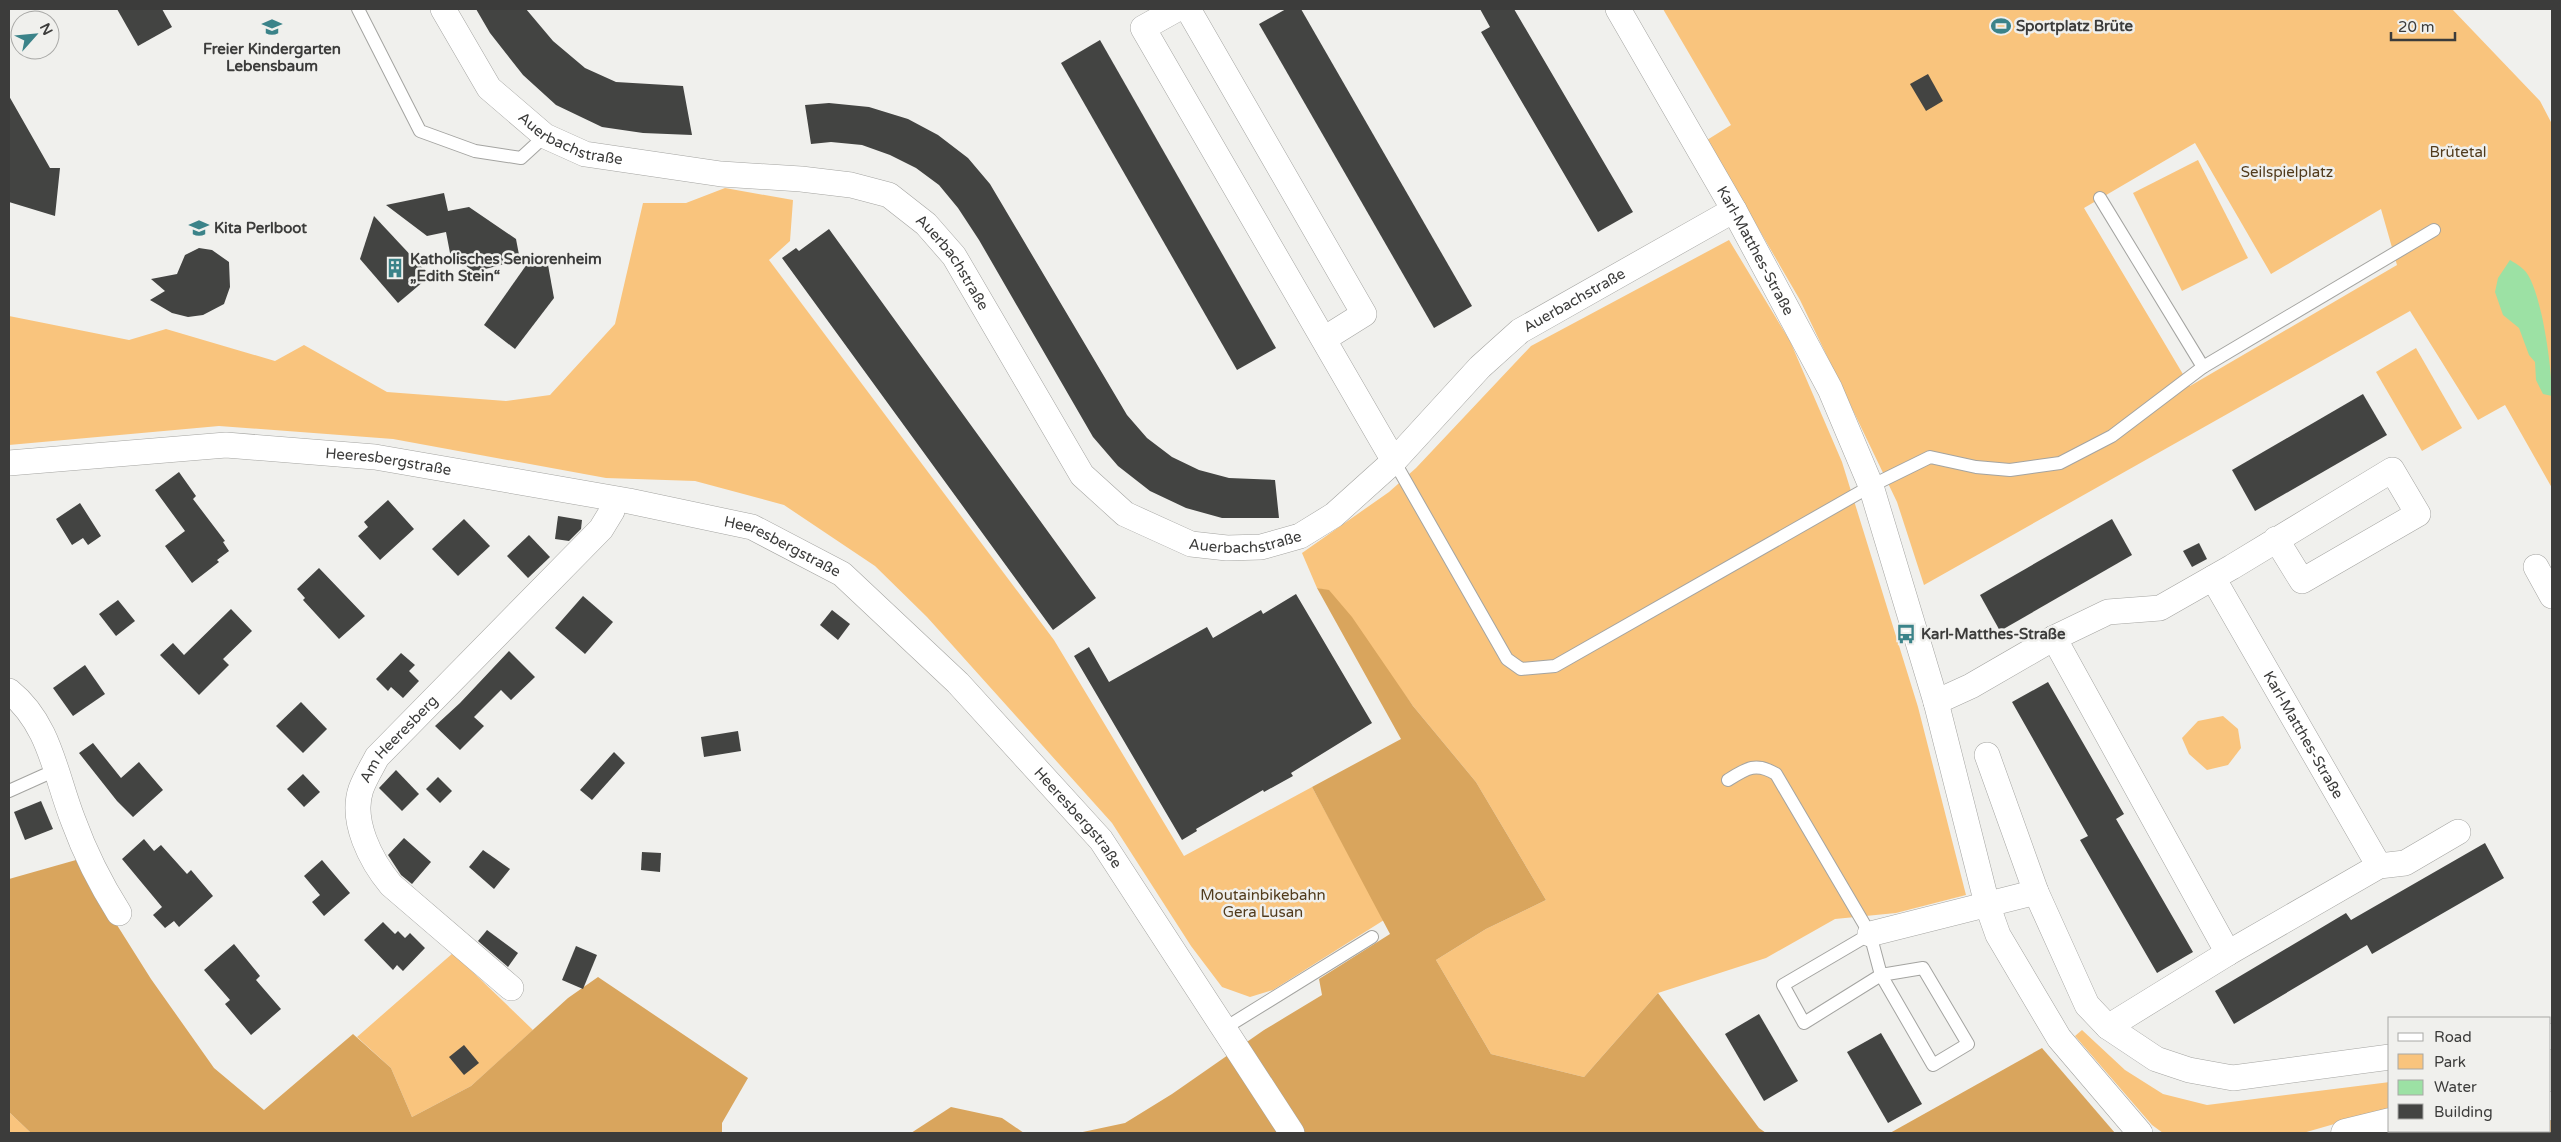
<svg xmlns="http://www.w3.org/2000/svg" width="2561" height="1142" viewBox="0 0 2561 1142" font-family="'Varela Round',sans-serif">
  <rect width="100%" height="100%" fill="#f0f0ed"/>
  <g fill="#f9c47d" fill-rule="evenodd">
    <path d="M1663 9H2452L2540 101 2552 124V488L2505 405 2478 420 2410 311 1924 585 1897 502 1800 300 1707 140 1731 125ZM2195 143 2271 274 2381 209 2397 265 2190 386 2084 208Z"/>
    <path d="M2198 160 2248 258 2182 291 2133 193Z"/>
    <path d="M725 188 793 200 790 241 769 260 1054 640 1184 856 1312 787 1384 920 1273 990 1250 997 1222 987 1191 946 1112 823 927 617 875 566 784 505 695 481 606 478 393 439 219 426 9 445V316L129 340 166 329 275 361 304 345 387 392 506 401 550 395 615 324 643 203H686Z"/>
    <path d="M1729 240 1790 341 1842 462 1918 707 1966 895 1896 913 1835 919 1766 958 1658 993 1584 1077 1491 1054 1436 960 1486 929 1546 900 1476 782 1413 706 1329 591 1317 588 1302 553 1389 492 1416 468 1531 346Z"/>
    <path d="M2416 348 2462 428 2422 451 2376 372Z"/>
    <path d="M2223 716 2238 729 2241 748 2228 765 2207 770 2189 754 2182 738 2198 721Z"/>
    <path d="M453 953 533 1030 471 1086 412 1117 391 1068 357 1037Z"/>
    <path d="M2082 1030 2125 1070 2163 1094 2207 1105 2390 1082V1108L2303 1133H2163L2152 1125 2075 1036Z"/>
    <path d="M9 1112 31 1133H9Z"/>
  </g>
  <g fill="#d9a55d">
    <path d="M1317 588 1329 590 1352 617 1413 706 1476 782 1546 900 1486 929 1436 960 1491 1054 1584 1077 1658 993 1759 1128 1766 1133H1078L1125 1123 1172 1094 1264 1030 1322 995 1319 979 1390 934 1312 787 1401 739Z"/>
    <path d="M76 860 151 979 214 1068 264 1110 353 1034 391 1068 412 1117 471 1086 568 998 598 977 748 1078 722 1123V1133H31L9 1112V879Z"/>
    <path d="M2042 1048 2115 1133H1890Z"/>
    <path d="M951 1107 1002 1118 1024 1133H911Z"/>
    <path d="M2550 1116H2552V1133H2410L2426 1131H2550Z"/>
  </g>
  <path fill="#9ce1a4" d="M2510 260C2515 263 2522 267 2526 272 2542 293 2552 369 2552 396L2543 394 2536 380 2535 362 2529 355 2519 328 2503 315 2495 292 2498 278Z"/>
  <g fill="#434442">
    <path d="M117 9H162L172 27 138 46Z"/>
    <path d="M476 9H526L553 41 585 68 616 82 683 86 692 135 643 133 602 127 556 105 523 75 490 33Z"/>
    <path d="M1286 9H1301L1472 306 1434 328 1259 24Z"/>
    <path d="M1480 9H1514L1633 212 1598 232 1481 32 1490 27Z"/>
    <path d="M1100 40 1276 348 1237 370 1061 63Z"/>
    <path d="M1928 74 1943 101 1926 111 1910 84Z"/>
    <path d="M9 96 50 168H60L55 216 9 202Z"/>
    <path d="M829 103 869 107 908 119 938 135 968 158 990 184 1127 415 1147 438 1172 457 1199 470 1229 478 1275 480 1279 518H1222L1186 508 1150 491 1118 466 1093 437 979 240 958 208 939 185 916 168 890 155 862 145 831 142 811 144 805 105Z"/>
    <path d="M444 193 448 211 469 207 516 239 520 260 474 272 450 253 446 232 427 236 386 205Z"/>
    <path d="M374 216 430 276 398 303 360 259Z"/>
    <path d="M829 229 1096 598 1053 630 782 258 796 248 799 251Z"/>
    <path d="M199 248 212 250 229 262 230 287 224 304 203 315 188 317 172 313 150 300 165 291 151 279 177 274 185 255Z"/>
    <path d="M546 254 554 298 515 349 484 325 532 257Z"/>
    <path d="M2363 394 2387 435 2255 511 2232 470Z"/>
    <path d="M179 472 196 496 193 499 225 541 223 542 229 551 217 560 219 562 192 583 165 546 185 531 155 490Z"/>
    <path d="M388 500 414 529 380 560 358 536 368 527 364 522Z"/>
    <path d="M80 503 101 536 88 545 83 538 72 545 56 519Z"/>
    <path d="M558 516 582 520 581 529 569 541 555 539Z"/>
    <path d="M464 519 490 546 458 576 432 549Z"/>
    <path d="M2112 519 2132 555 2000 631 1980 595Z"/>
    <path d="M529 535 550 557 528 578 507 556Z"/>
    <path d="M2199 543 2207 559 2192 567 2183 551Z"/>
    <path d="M319 568 365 616 339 639 303 600 305 598 297 589Z"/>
    <path d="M1296 594 1372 723 1291 773 1293 776 1264 792 1263 790 1196 829 1197 831 1182 840 1074 656 1089 647 1109 682 1207 627 1213 638 1261 610 1263 614Z"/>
    <path d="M583 596 613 622 585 654 555 628Z"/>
    <path d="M118 600 135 621 116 636 99 614Z"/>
    <path d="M231 609 252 631 223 659 229 665 199 695 160 655 173 643 184 655Z"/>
    <path d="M832 610 850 624 838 640 820 625Z"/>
    <path d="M509 651 535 677 511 700 501 690 474 717 484 726 460 750 435 726 460 703Z"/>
    <path d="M401 653 415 665 409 671 419 681 403 698 391 687 388 691 376 679Z"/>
    <path d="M85 665 105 694 73 716 53 688Z"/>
    <path d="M2048 682 2124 814 2116 819 2193 952 2157 973 2080 840 2088 836 2012 702Z"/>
    <path d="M301 702 327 729 303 753 276 726Z"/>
    <path d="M738 731 741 751 704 757 701 737Z"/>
    <path d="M93 743 121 778 139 762 163 790 133 817 117 801 79 753Z"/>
    <path d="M614 752 625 763 592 800 580 790Z"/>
    <path d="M396 770 419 794 402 811 379 788Z"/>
    <path d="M303 774 320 792 304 807 287 789Z"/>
    <path d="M438 777 452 791 440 803 426 789Z"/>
    <path d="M41 801 53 829 25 840 14 812Z"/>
    <path d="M404 838 431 862 412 884 401 875 388 855Z"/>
    <path d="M144 839 154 851 161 845 187 874 191 870 213 896 179 927 174 921 165 928 153 915 162 907 122 859Z"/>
    <path d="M2485 843 2504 878 2372 954 2367 945 2234 1024 2215 991 2346 913 2351 920Z"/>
    <path d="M483 850 510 869 494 889 469 867Z"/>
    <path d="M642 852 661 853 660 872 641 870Z"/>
    <path d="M322 860 350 893 324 916 312 902 320 895 304 876Z"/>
    <path d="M383 922 395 934 398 931 405 938 410 933 425 948 403 971 397 965 393 970 364 940Z"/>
    <path d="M487 930 518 953 508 967 478 941Z"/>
    <path d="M234 944 260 976 256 980 281 1009 251 1035 225 1004 230 1000 204 970Z"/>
    <path d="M576 946 597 955 583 989 562 980Z"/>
    <path d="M1759 1014 1798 1081 1764 1101 1725 1034Z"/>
    <path d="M1881 1033 1922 1104 1888 1123 1847 1052Z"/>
    <path d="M464 1045 479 1063 464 1075 449 1057Z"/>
  </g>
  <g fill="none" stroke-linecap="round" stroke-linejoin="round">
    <defs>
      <g id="lane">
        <path d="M358 9 420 131 475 151 521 158 545 136"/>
        <path d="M2100 198 2203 367"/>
        <path d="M1394 461 1507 659 1521 669 1555 666 1871 486 1930 457 1976 467 2010 470 2060 463 2112 436 2203 367 2434 230"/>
        <path d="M1728 780C1747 768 1756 762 1776 774L1870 934 1881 975 1933 1065 1968 1044 1923 968 1881 975 1804 1023 1783 985 1870 934"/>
        <path d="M9 791 58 769"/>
        <path d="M1225 1028 1372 937"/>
      </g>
      <g id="street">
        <path id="s1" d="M443 9 489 88 545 136 585 154 721 174 801 179 851 185 889 195 926 224 954 256 1082 475 1125 514 1191 544 1227 548 1261 547 1300 536 1334 515 1394 461 1480 367 1520 331 1734 210"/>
        <path d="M1177 9 1143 28 1394 461"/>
        <path d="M1188 9 1364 314 1324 339"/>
        <path id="s2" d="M1618 9 1734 210 1830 389 1871 486 1936 702 1987 904 1998 935 2059 1038 2140 1133"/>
        <path id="s3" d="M9 463 226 445 375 457 629 501 752 527 842 574 958 683 1101 840 1292 1133"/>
        <path d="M2536 567 2552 596"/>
        <path id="s4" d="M2213 578 2379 866"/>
        <path d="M2054 638 2228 953"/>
        <path d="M9 691C50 724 55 774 73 820 85 853 100 883 119 913"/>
        <path d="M1936 702 1971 686 2054 638 2108 612 2160 608 2232 567 2392 470 2418 514 2302 581 2276 539"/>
        <path d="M1987 755 2036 892 2087 1005 2108 1027 2156 1059 2189 1070 2233 1078 2390 1057"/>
        <path d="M1870 934 2036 892"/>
        <path id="s5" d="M511 988 391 885C371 861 350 821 361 789 365 778 372 767 377 757L601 529 612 511 614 499"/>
        <path d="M2108 1027 2228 953 2379 866 2405 863 2458 832"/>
        <path d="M2550 1037 2552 1036"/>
      </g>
      <g id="secondary">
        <path d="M2550 1106H2552"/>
        <path d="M2345 1133 2390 1122"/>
      </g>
    </defs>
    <use href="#lane" stroke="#a4a4a1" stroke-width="14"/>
    <use href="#street" stroke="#a4a4a1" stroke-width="26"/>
    <use href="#secondary" stroke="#a4a4a1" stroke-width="29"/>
    <use href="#lane" stroke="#fff" stroke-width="12"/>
    <use href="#street" stroke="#fff" stroke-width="25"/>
    <use href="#secondary" stroke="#fff" stroke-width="28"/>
  </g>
  <defs>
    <symbol id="stadium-bare" viewBox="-9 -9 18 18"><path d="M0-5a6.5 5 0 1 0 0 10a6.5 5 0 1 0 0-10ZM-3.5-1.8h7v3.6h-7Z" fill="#3b8389" stroke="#f0f0ed" stroke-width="2.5" paint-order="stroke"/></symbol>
    <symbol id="school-bare" viewBox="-9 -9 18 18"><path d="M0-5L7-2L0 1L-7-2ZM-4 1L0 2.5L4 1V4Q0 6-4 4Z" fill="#3b8389" stroke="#f0f0ed" stroke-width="2.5" paint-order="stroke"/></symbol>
    <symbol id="building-bare" viewBox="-9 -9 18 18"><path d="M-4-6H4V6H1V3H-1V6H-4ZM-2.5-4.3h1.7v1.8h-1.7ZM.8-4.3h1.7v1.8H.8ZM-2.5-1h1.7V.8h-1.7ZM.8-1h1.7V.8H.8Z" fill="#3b8389" stroke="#f0f0ed" stroke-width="2.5" paint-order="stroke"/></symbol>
    <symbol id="bus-bare" viewBox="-9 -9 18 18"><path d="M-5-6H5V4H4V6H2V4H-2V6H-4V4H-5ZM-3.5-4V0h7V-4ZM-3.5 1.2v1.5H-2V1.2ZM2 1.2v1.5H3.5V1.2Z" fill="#3b8389" stroke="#f0f0ed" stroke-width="2.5" paint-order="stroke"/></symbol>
  </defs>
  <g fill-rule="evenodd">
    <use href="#stadium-bare" x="1987" y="12" width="28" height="28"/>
    <use href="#school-bare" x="258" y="13" width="28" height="28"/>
    <use href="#school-bare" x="185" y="214" width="28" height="28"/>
    <use href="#building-bare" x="381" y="254" width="28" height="28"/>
    <use href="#bus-bare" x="1892" y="620" width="28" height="28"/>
  </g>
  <g text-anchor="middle" stroke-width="5" stroke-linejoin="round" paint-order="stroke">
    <g font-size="15" font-weight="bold" fill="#3c3c3b" stroke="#f0f0ed" text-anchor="start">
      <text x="2016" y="31">Sportplatz Brüte</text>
      <text x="272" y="54" text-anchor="middle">Freier Kindergarten<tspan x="272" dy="17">Lebensbaum</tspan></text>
      <text x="214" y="233">Kita Perlboot</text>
      <text x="410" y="264">Katholisches Seniorenheim<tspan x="410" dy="17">„Edith Stein“</tspan></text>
      <text x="1921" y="639">Karl-Matthes-Straße</text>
    </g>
    <g font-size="15" fill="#3c3c3b" stroke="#f0f0ed">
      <text dy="5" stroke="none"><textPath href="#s1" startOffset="190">Auerbachstraße</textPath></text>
      <text dy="5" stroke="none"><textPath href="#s2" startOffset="278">Karl-Matthes-Straße</textPath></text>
      <text dy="5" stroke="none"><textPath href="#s1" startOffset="610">Auerbachstraße</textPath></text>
      <text dy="5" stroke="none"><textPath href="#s1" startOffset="1465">Auerbachstraße</textPath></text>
      <text dy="5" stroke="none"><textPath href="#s3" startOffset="381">Heeresbergstraße</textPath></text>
      <text dy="5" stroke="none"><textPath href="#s1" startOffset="1045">Auerbachstraße</textPath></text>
      <text dy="5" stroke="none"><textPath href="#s3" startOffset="786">Heeresbergstraße</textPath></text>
      <text dy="5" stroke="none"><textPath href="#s4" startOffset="181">Karl-Matthes-Straße</textPath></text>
      <text dy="5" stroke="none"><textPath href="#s5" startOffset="326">Am Heeresberg</textPath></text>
      <text dy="5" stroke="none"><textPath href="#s3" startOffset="1192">Heeresbergstraße</textPath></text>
    </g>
    <g font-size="15" fill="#513b1c" stroke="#f0f0ed">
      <text x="2458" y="157">Brütetal</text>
      <text x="2287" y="177">Seilspielplatz</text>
      <text x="1263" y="900">Moutainbikebahn<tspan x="1263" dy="17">Gera Lusan</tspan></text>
    </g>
  </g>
  <rect width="2561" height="1142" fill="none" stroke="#3c3c3b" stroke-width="20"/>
  <rect x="2388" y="1017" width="162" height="115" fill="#f0f0ed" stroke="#a8a8a6"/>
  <rect x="2398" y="1033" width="25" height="8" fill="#ffffff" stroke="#a8a8a6"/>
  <text x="2434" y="1042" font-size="15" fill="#3c3c3b">Road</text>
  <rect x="2398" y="1054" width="25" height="15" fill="#f9c47d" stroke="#a8a8a6"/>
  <text x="2434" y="1067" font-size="15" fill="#3c3c3b">Park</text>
  <rect x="2398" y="1080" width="25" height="15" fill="#9ce1a4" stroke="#a8a8a6"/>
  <text x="2434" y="1092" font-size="15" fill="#3c3c3b">Water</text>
  <rect x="2398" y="1104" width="25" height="15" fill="#434442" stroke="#a8a8a6"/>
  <text x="2434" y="1117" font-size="15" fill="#3c3c3b">Building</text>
  <g transform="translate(35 35) rotate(63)"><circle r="24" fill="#f0f0ed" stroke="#a8a8a6"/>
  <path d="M0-4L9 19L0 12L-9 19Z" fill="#3b8389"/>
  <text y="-8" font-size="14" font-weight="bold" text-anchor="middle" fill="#3c3c3b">N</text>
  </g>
  <path d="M2391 32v8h64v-8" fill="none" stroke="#3c3c3b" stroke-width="2.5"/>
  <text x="2398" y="32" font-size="15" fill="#3c3c3b" stroke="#f0f0ed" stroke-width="4" paint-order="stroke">20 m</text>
</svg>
